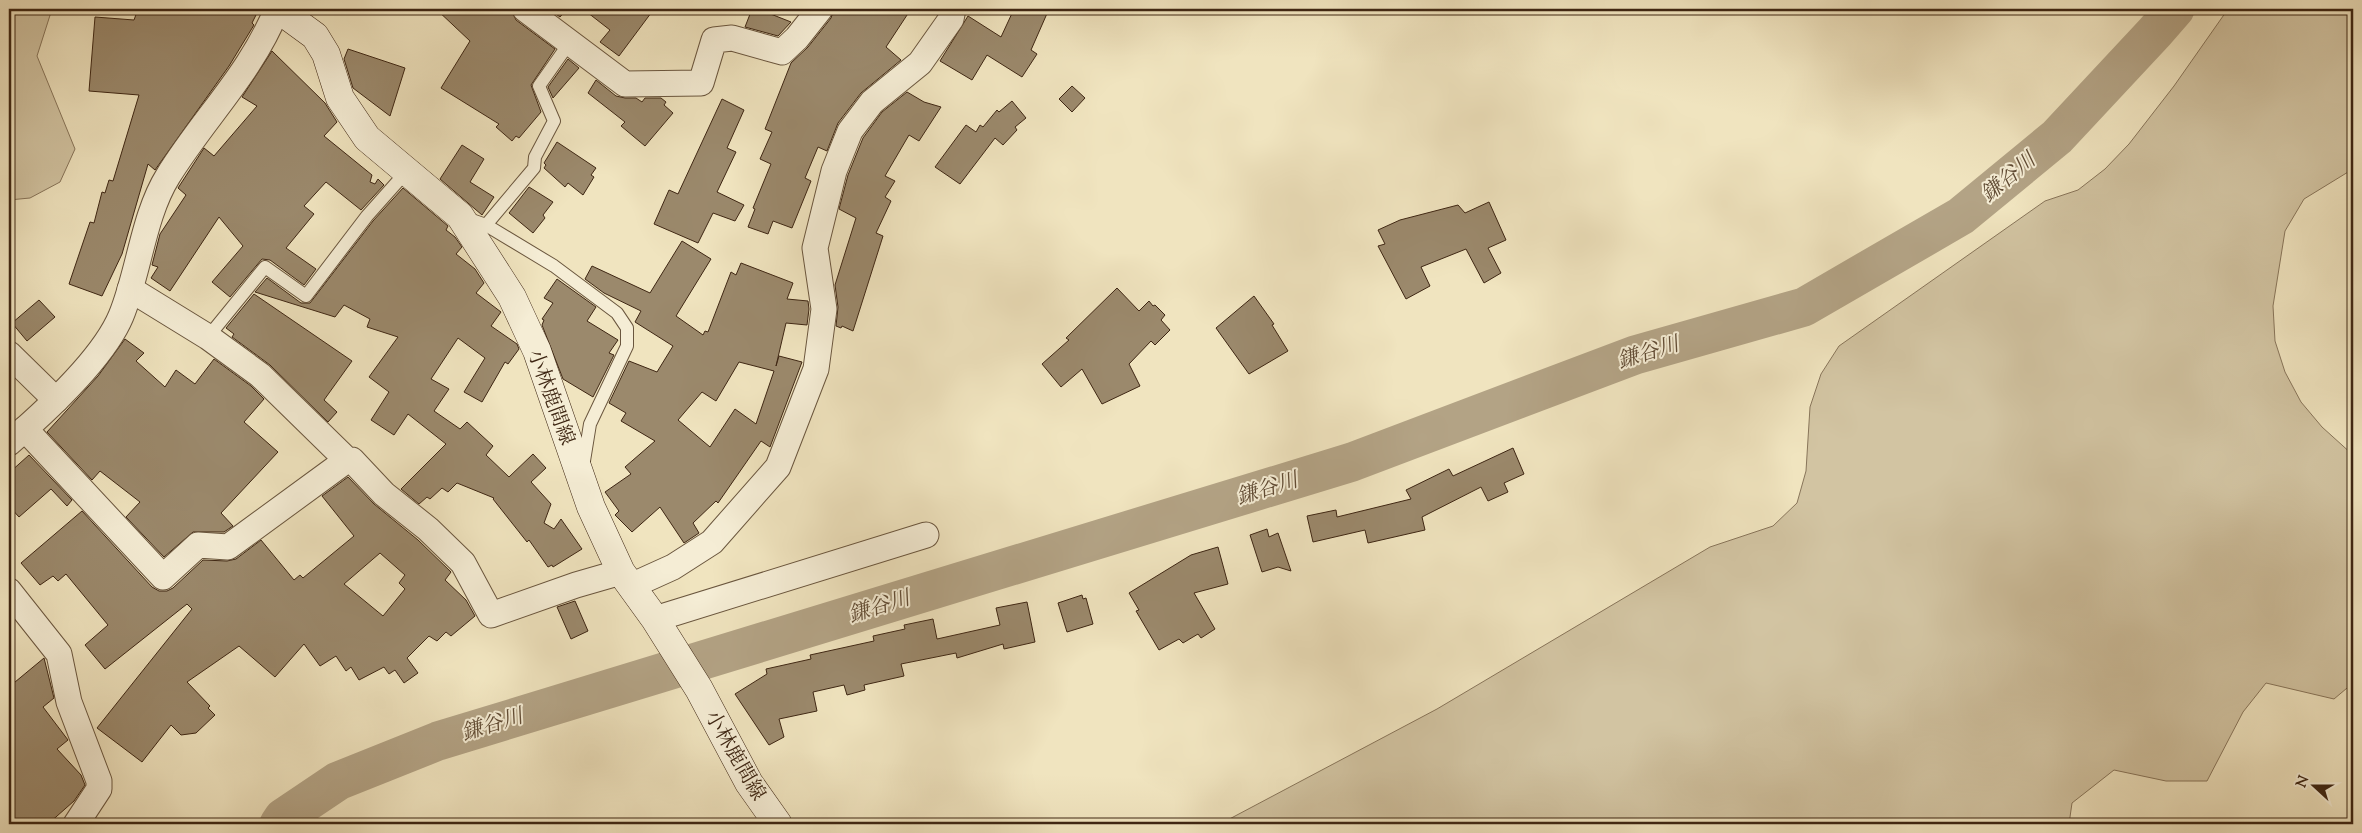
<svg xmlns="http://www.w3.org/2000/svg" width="2362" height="833" viewBox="0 0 2362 833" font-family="'Sorts Mill Goudy','Noto Serif JP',serif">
  <rect width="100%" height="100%" fill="#f0e4bf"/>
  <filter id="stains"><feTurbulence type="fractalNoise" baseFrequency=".004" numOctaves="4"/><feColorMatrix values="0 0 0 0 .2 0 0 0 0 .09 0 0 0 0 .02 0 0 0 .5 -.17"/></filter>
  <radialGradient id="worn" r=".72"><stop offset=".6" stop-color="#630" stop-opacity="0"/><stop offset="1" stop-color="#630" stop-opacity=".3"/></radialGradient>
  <g fill="#d2c4a2" stroke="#88755a">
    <path d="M9 9H52L37 56 75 149 60 182 30 198 9 200Z"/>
    <path d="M2228 9H2353V169L2304 199 2285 231 2273 306 2275 341 2285 372 2301 402 2322 427 2353 455V683L2334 699 2266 683 2243 712 2207 781H2166L2114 770 2072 803 2069 824H1220L1437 709 1710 547 1773 526 1797 503 1806 471 1810 407 1821 374 1839 346 2045 201 2078 190 2105 169 2129 144 2174 86Z"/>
  </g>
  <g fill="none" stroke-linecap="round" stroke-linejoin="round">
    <path stroke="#b3a385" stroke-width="39" d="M279 824 283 818 338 781 438 741 1352 462 1635 355 1804 307 1961 216 2057 137 2155 32 2175 9"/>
  </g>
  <g fill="#9b896c" stroke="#3e2613" fill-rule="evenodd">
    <path d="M138 9H259L252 23 254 25 229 66 155 170 148 164 122 254 102 296 69 284 90 222 94 223 102 192 105 193 109 180 113 181 139 95 89 91 95 17 134 20Z"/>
    <path d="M436 9H511L516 20 555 49 531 85 541 112 519 138 516 136 512 141 496 127 499 124 441 88 470 41Z"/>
    <path d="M549 9H567L560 17Z"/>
    <path d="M583 9H654L619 56 600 42 610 30Z"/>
    <path d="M752 9H758L791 22 778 36 745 27Z"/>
    <path d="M834 9H911L886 47 901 60 861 93 838 123 827 151 818 147 805 178 811 181 792 228 773 221 768 234 748 227 755 209 753 208 771 164 760 159 772 132 765 129 791 63 808 47 831 18Z"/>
    <path d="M1014 9H1049L1031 50 1037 54 1022 77 987 55 972 80 940 61 968 16 1001 37Z"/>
    <path d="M348 49 405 68 390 116 353 88 344 59Z"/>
    <path d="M272 51 325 103 337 122 324 136 372 175 370 182 375 184 378 179 384 185 361 210 326 182 304 206 314 214 286 248 316 269 304 285 270 260 262 259 230 297 212 282 243 246 219 217 170 291 151 278 158 267 152 265 160 234 186 195 178 188 204 148 214 156 257 106 242 97Z"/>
    <path d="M568 59 579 68 553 98 548 87Z"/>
    <path d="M596 80 616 96 625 98H636L642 102 645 98H661L666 102 664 105 673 113 645 146 621 126 625 122 588 93Z"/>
    <path d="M1072 86 1085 98 1072 112 1059 99Z"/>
    <path d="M907 92 924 102 941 107 919 141 909 135 885 176 895 181 885 197 891 201 876 233 883 236 853 331 842 326 841 328 836 326 838 307 835 285 856 218 839 209 848 175 863 138 882 112Z"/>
    <path d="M722 99 744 110 727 148 736 152 717 192 744 205 735 221 713 213 698 243 654 224 669 190 678 194Z"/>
    <path d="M1012 101 1026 118 1015 127 1017 130 1003 145 995 138 960 184 935 167 966 125 976 132 980 125 983 127 997 110 999 112Z"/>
    <path d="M557 142 596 168 591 175 594 177 583 195 568 183 565 187 544 168 546 165 544 163Z"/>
    <path d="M462 145 484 159 470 182 494 197 482 215 440 179Z"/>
    <path d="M529 187 553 202 543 215 545 218 533 233 509 213Z"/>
    <path d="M403 188 448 226 446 230 455 237 462 247 456 254 475 269 484 283 476 293 501 312 491 326 517 344 519 349 508 364 505 362 482 402 464 392 485 358 458 338 431 379 449 389 434 411 460 429 467 422 493 446 486 455 509 477 533 454 546 468 531 482 551 504 544 523 554 529 561 519 582 549 553 567 552 565 548 567 529 540 527 542 493 499 494 498 457 483 448 492 442 488 430 499 427 497 419 504 401 489 446 444 408 414 394 435 371 420 389 392 369 377 398 337 367 327 370 319 344 305 335 317 255 292 267 278 301 303H310L373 221Z"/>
    <path d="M1489 202 1506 240 1488 248 1501 273 1484 283 1466 249 1421 267 1430 286 1406 299 1378 246 1385 244 1378 230 1400 220 1458 205 1465 213Z"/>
    <path d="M682 241 711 259 676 316 703 335 705 331 708 332 731 272 736 275 741 263 793 283 787 299 808 301 809 309 807 325 786 323 776 366 779 356 802 362 770 447 761 441 718 503 716 501 693 523 699 533 684 543 660 507 632 532 615 515 619 511 605 492 631 474 625 467 655 441 621 421 626 413 609 403 629 361 657 372 673 346 635 322 641 311 604 293 585 279 592 266 650 293ZM739 362 774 371 756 424 735 409 710 447 678 420 702 392 716 401Z"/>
    <path d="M557 279 596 307 587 321 618 340 609 353 614 355 593 397 563 379 542 325 544 320 542 319 553 303 544 298Z"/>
    <path d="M1117 288 1139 311 1149 301 1153 306 1155 305 1165 315 1161 320 1170 330 1155 345 1151 341 1129 364 1140 386 1102 404 1082 369 1061 387 1042 364 1069 340 1066 338Z"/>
    <path d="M254 294 352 361 324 400 337 412 328 422 270 365 232 337 234 334 226 328Z"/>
    <path d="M1254 296 1274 324 1272 325 1288 351 1249 374 1216 328Z"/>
    <path d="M39 300 55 317 27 341 12 323Z"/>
    <path d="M125 339 144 353 136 361 165 387 176 370 195 384 214 359 251 386 264 399 244 422 278 452 221 513 233 526 224 532H193L164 557 126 517 140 502 100 471 92 480 47 432 98 376Z"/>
    <path d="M1513 448 1524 474 1504 483 1508 492 1488 501 1481 487 1422 517 1425 530 1368 543 1365 530 1313 542 1307 516 1336 510 1337 517 1411 499 1406 490 1449 469 1453 476Z"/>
    <path d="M29 455 72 500 67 506 51 489 19 517 9 506V473Z"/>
    <path d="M348 477 374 504 418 540 451 572 445 580 466 600 475 616 451 636 446 632 437 641 429 636 407 658 418 673 404 683 395 670 389 674 384 667 359 680 351 667 346 671 336 656 320 666 304 644 275 677 239 646 187 682 210 706 208 708 215 715 196 733 181 735 171 725 142 762 97 728 192 609 187 604 105 669 85 645 108 625 66 574 58 581 53 576 40 585 21 563 82 511 152 587 159 591H167L173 588 203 560 227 561 236 559 261 540 294 580 300 575 303 578 354 536 322 496ZM380 553 405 575 399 583 405 589 383 616 344 584Z"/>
    <path d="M1267 529 1269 537 1278 533 1291 571 1278 567 1262 572 1250 535Z"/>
    <path d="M1218 547 1228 584 1194 593 1215 629 1201 638 1198 634 1183 643 1179 639 1159 650 1136 611 1139 610 1129 593 1191 555Z"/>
    <path d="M1082 595 1083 599 1086 598 1093 624 1067 632 1058 603Z"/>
    <path d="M575 601 588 631 571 639 557 607Z"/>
    <path d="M1027 602 1035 642 1004 649 1003 644 957 658 956 653 901 664 904 676 864 685 865 690 847 695 844 685 813 692 817 711 779 719 784 737 769 745 735 694 767 674 766 669 811 659 810 655 874 641 873 636 905 629 904 625 933 619 937 639 1000 625 996 608Z"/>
    <path d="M44 658 54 698 43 707 68 740 57 749 81 775 85 785 74 801 48 824H9V687Z"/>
  </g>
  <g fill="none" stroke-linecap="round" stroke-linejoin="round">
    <defs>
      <g id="lane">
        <path d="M466 218 486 225 554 266 617 313 627 328V346L590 424 583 467"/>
        <path d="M486 225 534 168 535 157 554 121 539 86 570 42"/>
        <path d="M208 337 265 267 306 296 367 216 407 171"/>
      </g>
      <g id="street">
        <path d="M525 9 625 84 701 83 714 40 732 38 782 52 797 38 820 9"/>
        <path d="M130 289 208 337 260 375 347 460H352L384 494 428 529 463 563 491 615 576 585 621 572"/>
        <path d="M9 354 56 400"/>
        <path d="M25 429 163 577 198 545 228 547 347 460"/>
        <path d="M9 443C45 412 103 359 121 316 139 273 143 216 168 176 203 119 252 72 277 9"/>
        <path d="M631 586 673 567 712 542 778 467 816 369 824 309 815 248 834 171 850 131 872 102 920 63 951 19 953 9"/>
        <path d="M9 591 59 654 69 702 99 781V789L76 824"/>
        <path d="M655 619 926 535"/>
      </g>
      <path id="secondary" d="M278 9 315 36 326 54 340 98 367 138 460 216 512 297 537 351 591 507 621 572 655 619 699 689 749 783 778 824"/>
    </defs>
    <use href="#lane" stroke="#6a563e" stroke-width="14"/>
    <use href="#street" stroke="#6a563e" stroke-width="27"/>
    <use href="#secondary" stroke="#3e2613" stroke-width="29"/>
    <use href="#lane" stroke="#f5edd5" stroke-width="12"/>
    <use href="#street" stroke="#f5edd5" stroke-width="25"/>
    <use href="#secondary" stroke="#f5edd5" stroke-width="28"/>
  </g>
  <g text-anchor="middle" stroke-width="4" stroke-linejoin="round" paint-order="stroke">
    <g font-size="20" fill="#3e2613" stroke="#f5edd5">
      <text transform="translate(552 397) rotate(70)" y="7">小林鹿間線</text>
      <text transform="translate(736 755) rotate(60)" y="7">小林鹿間線</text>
    </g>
    <g font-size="21" font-style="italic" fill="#614c35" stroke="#f5edd5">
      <text transform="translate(2008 177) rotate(-40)" y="7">鎌谷川</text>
      <text transform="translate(1648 352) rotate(-17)" y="7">鎌谷川</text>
      <text transform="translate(1267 488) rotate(-17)" y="7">鎌谷川</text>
      <text transform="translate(879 606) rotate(-17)" y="7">鎌谷川</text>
      <text transform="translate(492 724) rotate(-17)" y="7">鎌谷川</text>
    </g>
  </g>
  <rect width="2362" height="833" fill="none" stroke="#f0e4bf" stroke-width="30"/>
  <rect x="10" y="10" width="2342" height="813" fill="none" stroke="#3e2613" stroke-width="2.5"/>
  <rect x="15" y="15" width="2332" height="803" fill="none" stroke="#3e2613"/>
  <g transform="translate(2314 786) rotate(291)" stroke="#f5edd5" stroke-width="4" paint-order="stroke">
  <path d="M0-4L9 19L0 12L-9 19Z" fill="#3e2613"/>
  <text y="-8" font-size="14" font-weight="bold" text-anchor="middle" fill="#3e2613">N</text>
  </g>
  <rect width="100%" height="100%" filter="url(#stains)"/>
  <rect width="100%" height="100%" fill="url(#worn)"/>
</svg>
